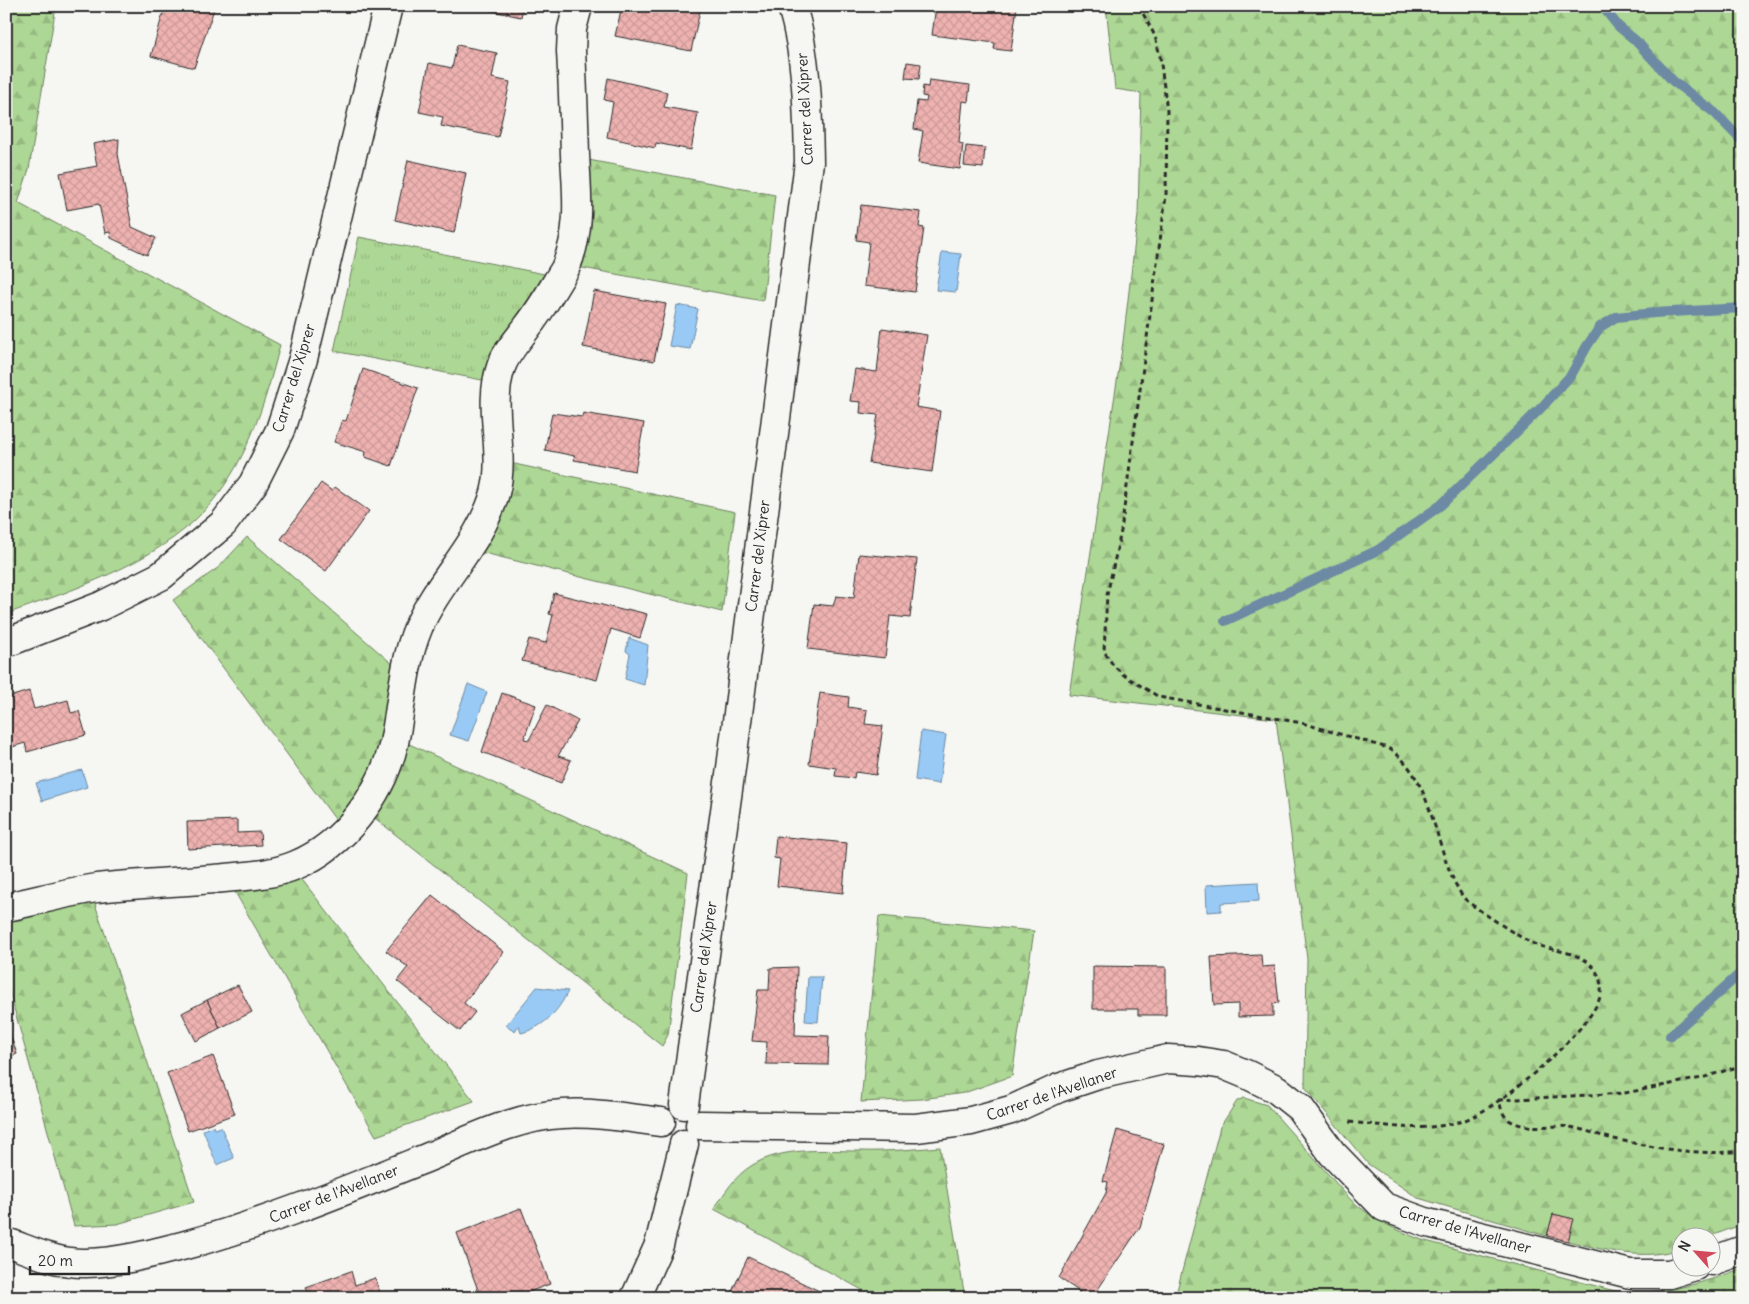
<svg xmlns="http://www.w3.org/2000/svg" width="1749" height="1304" viewBox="0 0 1749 1304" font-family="Delius,sans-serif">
  <defs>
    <pattern id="grass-tufts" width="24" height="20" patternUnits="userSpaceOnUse" patternTransform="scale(1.25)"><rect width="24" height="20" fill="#add794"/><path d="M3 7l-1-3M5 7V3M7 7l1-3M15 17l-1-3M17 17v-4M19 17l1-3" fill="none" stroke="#95b980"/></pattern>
    <pattern id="forest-firs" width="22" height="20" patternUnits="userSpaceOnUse" patternTransform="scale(1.25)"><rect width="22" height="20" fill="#add794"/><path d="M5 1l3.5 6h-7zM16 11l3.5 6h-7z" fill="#95b980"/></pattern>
    <pattern id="building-cross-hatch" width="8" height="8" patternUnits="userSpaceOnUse" patternTransform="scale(1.25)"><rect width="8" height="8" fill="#eeb2b0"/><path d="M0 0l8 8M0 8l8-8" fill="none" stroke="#cc9998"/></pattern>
  </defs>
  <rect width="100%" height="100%" fill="#f6f6f2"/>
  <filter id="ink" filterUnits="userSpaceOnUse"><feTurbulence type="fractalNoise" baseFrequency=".02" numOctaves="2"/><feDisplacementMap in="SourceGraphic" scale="10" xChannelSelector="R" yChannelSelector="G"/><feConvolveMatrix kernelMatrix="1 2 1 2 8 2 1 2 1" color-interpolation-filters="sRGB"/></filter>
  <g filter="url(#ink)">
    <path fill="url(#grass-tufts)" stroke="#6c8160" d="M359 237 549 275 487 381 334 351Z"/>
    <g fill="url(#forest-firs)" stroke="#6c8160">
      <path d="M6 6H56L29 169 18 203 280 345C265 404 246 467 203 512 157 562 69 592 6 614Z"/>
      <path d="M1106 6H1743V1224L1711 1236H1682L1681 1248C1646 1262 1604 1250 1568 1241L1573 1219 1553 1214 1547 1236 1418 1198 1368 1164 1305 1087 1307 959 1276 719 1069 695 1123 342 1138 215 1141 93 1115 89Z"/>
      <path d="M583 159 775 195 763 301 577 267Z"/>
      <path d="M510 463 735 512 722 612 476 551Z"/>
      <path d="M247 537 397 668C389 703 384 740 370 774 362 792 350 807 338 823L173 600 219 567Z"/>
      <path d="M407 743 688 873 668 1035 662 1046 371 815Z"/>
      <path d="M300 877 474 1101 376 1136 232 887Z"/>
      <path d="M94 901 194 1202 117 1224 74 1226 6 979V917Z"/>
      <path d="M879 916 1034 931 1012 1076 964 1093 922 1099 861 1102Z"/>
      <path d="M1244 1098 1267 1105 1350 1199C1372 1219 1394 1229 1422 1240L1615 1291C1660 1296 1701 1284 1743 1268V1298H1175L1220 1127 1237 1101Z"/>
      <path d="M940 1147 965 1298H877L714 1209C725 1192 735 1176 751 1166 782 1146 825 1151 860 1151 887 1152 913 1149 940 1147Z"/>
    </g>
    <g fill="#98caf5" stroke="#6c8aa4">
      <path d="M942 252 961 254 956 292 936 290Z"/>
      <path d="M677 305 698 309 690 349 669 346Z"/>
      <path d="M629 638 648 645 644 685 625 679 630 654 626 651Z"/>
      <path d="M468 684 487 692 469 741 450 735Z"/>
      <path d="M921 731 946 735 939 784 915 780Z"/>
      <path d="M82 770 87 787 42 801 36 783Z"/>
      <path d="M1258 882 1259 901 1221 903V911L1207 912 1206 885Z"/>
      <path d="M808 977H822L818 1022 805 1021Z"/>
      <path d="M537 987 568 991C559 1011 543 1028 521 1033L519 1025 515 1031 506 1025Z"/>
      <path d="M213 1126 214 1129 221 1127 234 1158 217 1165 203 1130Z"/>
    </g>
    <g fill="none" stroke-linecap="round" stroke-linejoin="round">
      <g stroke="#6c8aa4" stroke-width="10">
        <path d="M1602 6 1618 26 1635 40 1673 81 1715 113 1743 142"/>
        <path d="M1225 621 1378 550 1441 505 1542 407 1571 375 1587 346 1600 327 1616 317 1654 313 1743 308"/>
        <path d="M1670 1036 1743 971"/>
      </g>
    </g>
    <g fill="url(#building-cross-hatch)" stroke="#2b2b2b">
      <path d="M165 6H215L194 68 151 56Z"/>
      <path d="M468 6H523L521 17Z"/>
      <path d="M622 6H701L691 51 615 36Z"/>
      <path d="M936 6H1017L1011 51 994 49 995 43 932 35Z"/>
      <path d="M457 45 497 53 492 78 510 82 498 137 441 126 443 117 419 112 429 63 452 68Z"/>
      <path d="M907 62 921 64 919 79 905 78Z"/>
      <path d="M608 78 667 92 664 107 698 113 691 150 656 143 655 148 607 137 613 102 604 100Z"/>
      <path d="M929 80 970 85 968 102 963 101 959 143 963 144 960 169 918 163 923 131 914 129 917 101 926 102 927 97 922 96 923 86 928 87Z"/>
      <path d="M119 139 118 154 132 227 156 238 147 255 111 238 110 232 105 233 99 204 67 210 60 173 97 166 93 144Z"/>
      <path d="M966 146 985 148 983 168 964 166Z"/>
      <path d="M408 160 466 173 454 233 395 220Z"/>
      <path d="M861 205 921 212 919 227 924 228 915 292 864 286 869 242 856 240Z"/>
      <path d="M594 291 666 304 654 361 583 347Z"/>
      <path d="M882 328 927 335 916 407 940 411 932 472 869 463 878 415 860 413 861 402 850 401 855 369 877 372Z"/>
      <path d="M363 369 418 388 391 466 365 457 366 452 334 442 342 420 346 421Z"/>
      <path d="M552 413 582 417 583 413 644 423 635 471 574 460 575 456 545 450Z"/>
      <path d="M321 483 332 491 335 487 369 511 326 571 281 539Z"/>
      <path d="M859 554 917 559 910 618 890 616 885 658 808 649 814 604 833 606 836 596 854 598Z"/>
      <path d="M554 593 626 611 627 609 647 614 640 638 611 629 597 680 522 661 529 639 546 643 553 615 549 614Z"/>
      <path d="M29 691 34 709 68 700 71 713 79 711 86 735 27 752 25 743 12 747 6 728V698Z"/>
      <path d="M502 693 536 705 524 739 529 740 547 705 578 721 558 756 571 760 561 783 482 752Z"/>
      <path d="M820 693 849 697 848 707 867 710 865 724 883 726 876 775 855 772 854 778 835 776 836 768 809 764Z"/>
      <path d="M237 820V833L260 832 261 845 188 849 187 822Z"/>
      <path d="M776 836 847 843 843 893 777 886 780 859 774 858Z"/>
      <path d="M432 895 504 952 464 1003 475 1012 460 1031 397 981 408 967 386 951Z"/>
      <path d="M1261 955 1262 967 1275 966 1279 1003 1273 1004V1016L1238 1017V1004L1214 1005 1211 957Z"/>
      <path d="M1093 966 1166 967V1015H1138V1009H1093Z"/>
      <path d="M797 967 795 1035 829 1036 828 1065 766 1064 767 1042 752 1041 758 990H769L770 968Z"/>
      <path d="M238 985 252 1012 220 1028 207 1000Z"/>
      <path d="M207 1000 220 1028 196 1041 182 1013Z"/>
      <path d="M6 1023 17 1054 6 1058Z"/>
      <path d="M213 1056 235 1114 188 1131 167 1073Z"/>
      <path d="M1117 1130 1164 1144 1140 1227 1092 1298H1083L1078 1295 1080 1292 1059 1278 1106 1193 1108 1182 1103 1181Z"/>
      <path d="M521 1208 550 1284 513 1298H481L457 1233Z"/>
      <path d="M1553 1214 1574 1219 1568 1241 1547 1236Z"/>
      <path d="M748 1257 834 1298H729Z"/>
      <path d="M351 1271 355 1285 375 1278 382 1298H310L306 1287Z"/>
    </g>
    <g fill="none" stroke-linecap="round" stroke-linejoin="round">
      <defs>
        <g id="minor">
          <path d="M6 643 101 606 161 576 223 524 253 484 280 430 303 359 388 6"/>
          <path d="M6 907C36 901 67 892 97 888 136 884 175 882 214 879 242 876 270 876 296 865 344 845 382 794 394 743 402 705 403 664 418 628 438 581 481 543 495 493 506 451 487 408 501 367 506 352 519 339 528 326 542 308 553 288 565 269 582 228 577 197 575 155 574 120 573 86 571 51L572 29 578 6"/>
          <path d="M684 1105 731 768 809 162C808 110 807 57 792 6"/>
          <path d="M700 1125 916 1128 971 1121 1011 1110 1059 1088 1098 1075 1168 1059 1198 1061 1224 1065 1248 1075 1276 1089 1300 1108 1332 1153 1384 1207 1428 1223 1630 1274H1669L1695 1266"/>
          <path d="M6 1242C32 1251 58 1264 86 1263 119 1262 150 1254 182 1246 267 1223 349 1189 431 1156 472 1139 517 1116 563 1114 595 1112 629 1118 661 1122"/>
          <path d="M1712 1261 1743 1250"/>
          <path d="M635 1298 659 1245 684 1144"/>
        </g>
      </defs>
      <use href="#minor" stroke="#2b2b2b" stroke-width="31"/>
      <g stroke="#2b2b2b" stroke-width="3" stroke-dasharray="5 4" stroke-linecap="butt">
        <path d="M1139 6 1155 36 1160 56 1167 111 1166 196 1121 531 1107 595 1104 651 1113 665 1125 676 1159 697 1302 723 1388 748C1435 777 1433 852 1463 897 1468 904 1522 939 1532 943 1552 952 1579 950 1594 968 1600 976 1603 987 1600 997 1590 1031 1499 1108 1465 1120 1426 1133 1389 1126 1349 1122"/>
        <path d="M1743 1065 1702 1078 1625 1093 1499 1100C1501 1108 1502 1115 1509 1120 1526 1131 1551 1124 1570 1127 1583 1129 1597 1135 1610 1138 1654 1148 1698 1156 1743 1151"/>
      </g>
      <use href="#minor" stroke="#f6f6f2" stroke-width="28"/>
    </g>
  </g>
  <g text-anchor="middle" stroke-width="4.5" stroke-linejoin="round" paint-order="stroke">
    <g font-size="15" fill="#2b2b2b" stroke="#f6f6f2">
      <text transform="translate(805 109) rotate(-93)" y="5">Carrer del Xiprer</text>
      <text transform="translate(294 378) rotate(-73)" y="5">Carrer del Xiprer</text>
      <text transform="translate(758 556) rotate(-83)" y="5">Carrer del Xiprer</text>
      <text transform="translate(704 957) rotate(-82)" y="5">Carrer del Xiprer</text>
      <text transform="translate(1052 1094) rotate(-19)" y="5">Carrer de l'Avellaner</text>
      <text transform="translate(334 1194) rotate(-21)" y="5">Carrer de l'Avellaner</text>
      <text transform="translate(1465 1230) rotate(16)" y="5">Carrer de l'Avellaner</text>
    </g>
  </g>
  <rect width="1749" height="1304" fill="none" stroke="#f6f6f2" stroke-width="25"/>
  <rect x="12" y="12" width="1724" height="1279" fill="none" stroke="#2b2b2b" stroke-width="2" filter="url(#ink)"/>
  <g transform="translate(1696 1252) rotate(297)"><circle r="24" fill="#f6f6f2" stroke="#a5a5a2"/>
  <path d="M0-4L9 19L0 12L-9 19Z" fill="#d1495b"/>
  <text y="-8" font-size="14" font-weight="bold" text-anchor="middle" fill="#2b2b2b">N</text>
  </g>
  <path d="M30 1266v8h99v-8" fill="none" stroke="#2b2b2b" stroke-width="2.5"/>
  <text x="38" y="1266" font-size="15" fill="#2b2b2b" stroke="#f6f6f2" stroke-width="4" paint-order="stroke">20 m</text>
</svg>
